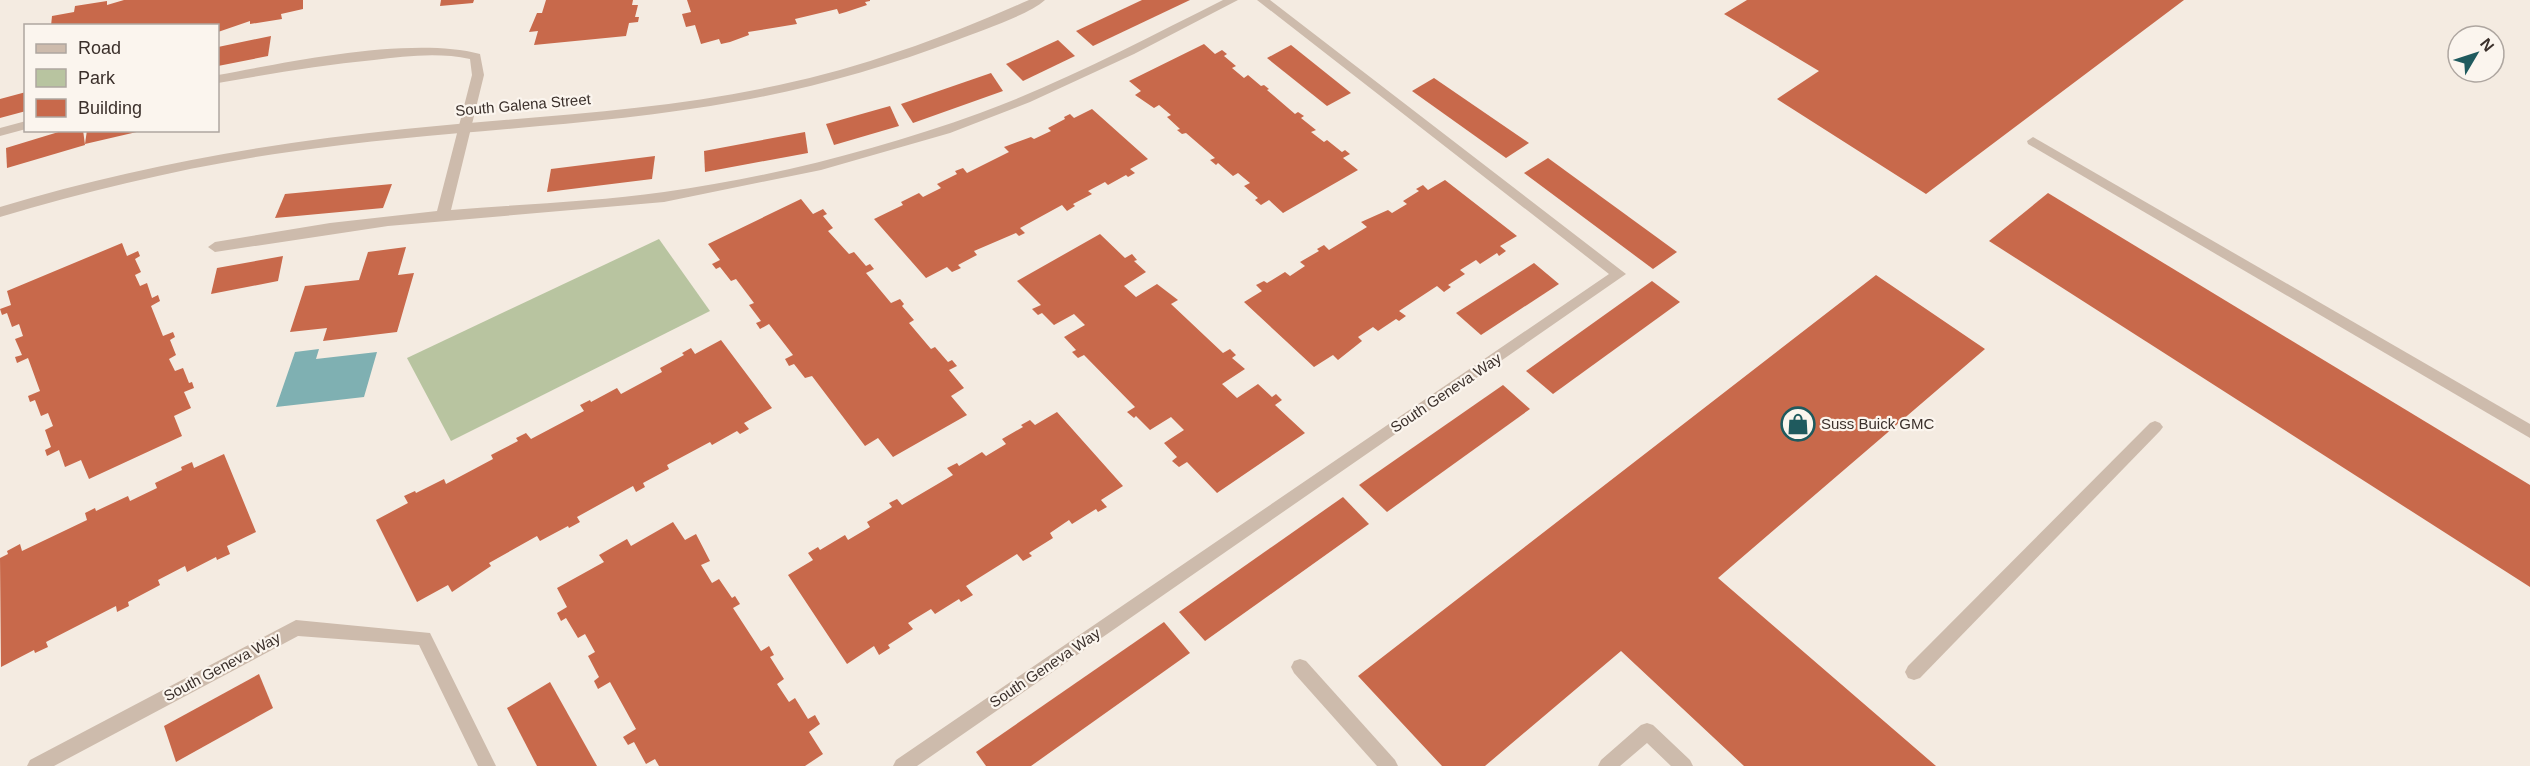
<svg xmlns="http://www.w3.org/2000/svg" width="2530" height="766" viewBox="0 0 2530 766" font-family="Helvetica,sans-serif">
  <rect width="100%" height="100%" fill="#f4ebe1"/>
  <path fill="#b8c4a0" d="M659 239 710 311 451 441 407 358Z"/>
  <path fill="#7fb0b2" d="M319 349 316 359 377 352 364 397 276 407 295 352Z"/>
  <g fill="#c8694b">
    <path d="M124 0H303V9L281 14 282 19 250 24V21L218 32V26H51L52 16 74 12 75 6 107 1V5Z"/>
    <path d="M441 0H474L473 3 440 6Z"/>
    <path d="M546 0H633L632 5H638L635 17H639L638 22 629 23 626 36 534 45 538 31 529 32 537 13H542Z"/>
    <path d="M687 0H870V1L865 2 867 5 846 12 839 14 837 9 795 19 797 24 748 32 749 35 730 42 721 44 719 39 701 44 695 25 686 27 682 14 691 12Z"/>
    <path d="M1142 0H1190L1093 46 1076 31Z"/>
    <path d="M1747 0H2184L1926 194 1777 99 1819 71 1724 14Z"/>
    <path d="M271 36 268 56 218 66V47Z"/>
    <path d="M1058 40 1075 56 1023 81 1006 64Z"/>
    <path d="M1204 44 1215 54 1222 50 1227 54 1224 56 1236 66 1232 68 1244 78 1248 75 1261 86 1264 85 1269 89 1267 90 1295 114 1298 112 1304 116 1301 118 1316 130 1311 132 1324 142 1327 140 1342 152 1345 150 1350 154 1343 158 1358 170 1283 213 1269 200 1261 205 1255 200 1258 198 1244 186 1250 183 1238 173 1233 176 1218 163 1216 165 1210 160 1215 158 1186 133 1182 134 1177 130 1180 129 1167 117 1171 115 1159 105 1154 108 1135 95 1141 91 1129 81Z"/>
    <path d="M1291 45 1351 93 1327 106 1267 58Z"/>
    <path d="M991 73 1003 91 913 123 901 104Z"/>
    <path d="M1434 78 1529 143 1506 158 1412 91Z"/>
    <path d="M26 92V111L0 118V99Z"/>
    <path d="M890 106 899 126 834 145 826 124Z"/>
    <path d="M1092 109 1148 159 1130 169 1135 173 1128 177 1126 175 1108 185 1105 182 1088 191 1092 194 1073 204 1075 206 1067 211 1062 205 1020 228 1025 233 1019 236 1016 233 974 251 977 255 958 265 961 268 952 272 947 267 926 278 874 219 903 205 901 202 919 193 923 197 941 188 937 184 957 174 955 171 963 168 967 173 1009 152 1004 147 1031 137 1034 139 1051 131 1048 128 1065 119 1064 117 1070 114 1074 118Z"/>
    <path d="M65 130H83L85 145 7 168 6 148Z"/>
    <path d="M87 130H141V131L85 144Z"/>
    <path d="M805 132 808 153 705 172 704 151Z"/>
    <path d="M655 156 652 179 547 192 551 169Z"/>
    <path d="M1548 158 1677 252 1653 269 1524 173Z"/>
    <path d="M1445 180 1517 236 1500 246 1506 251 1499 256 1497 253 1480 264 1476 260 1460 270 1465 274 1448 285 1451 287 1444 292 1437 286 1399 311 1406 316 1399 321 1396 319 1378 331 1373 327 1358 337 1362 341 1338 360 1333 355 1314 367 1244 302 1262 291 1256 285 1264 281 1267 283 1285 272 1290 276 1305 266 1300 262 1319 251 1317 249 1324 245 1329 250 1367 227 1361 222 1388 210 1392 213 1407 204 1403 201 1419 191 1416 189 1423 185 1428 190Z"/>
    <path d="M392 184 383 208 275 218 285 194Z"/>
    <path d="M2048 193 2530 485V587L1989 241Z"/>
    <path d="M801 199 813 214 823 209 827 214 823 216 833 228 828 231 849 254 854 252 866 266 870 264 874 269 866 273 891 303 900 299 904 304 902 306 914 320 909 323 931 349 935 347 948 362 952 360 957 366 949 370 964 388 951 396 967 415 893 457 878 438 865 446 812 376 805 378 794 364 789 366 785 359 793 355 769 324 760 329 756 323 761 321 749 305 754 303 736 279 731 281 720 267 716 269 712 264 720 260 708 244Z"/>
    <path d="M1100 234 1125 258 1132 254 1137 260 1134 261 1146 272 1124 286 1136 297 1157 284 1178 300 1171 304 1223 353 1230 349 1236 355 1232 358 1245 369 1222 384 1237 398 1258 384 1272 397 1276 394 1282 400 1275 405 1305 433 1217 493 1187 462 1179 467 1172 461 1177 457 1164 443 1184 430 1171 417 1150 430 1136 416 1134 418 1127 412 1135 407 1084 355 1078 358 1072 352 1076 350 1064 337 1085 325 1074 314 1054 325 1042 313 1038 315 1032 309 1041 305 1017 281Z"/>
    <path d="M122 243 127 256 138 251 140 256 135 259 141 272 135 275 140 286 147 283 152 298 158 295 160 301 151 306 163 336 173 332 175 337 170 340 176 355 169 359 175 371 183 368 189 383 192 382 194 388 184 392 191 408 174 416 182 436 89 479 81 460 65 467 59 450 47 456 45 450 51 447 45 430 53 426 48 413 41 416 35 400 30 402 28 396 40 391 28 358 17 363 15 357 22 355 15 339 23 336 19 324 12 327 7 313 2 315 0 309 11 305 7 291Z"/>
    <path d="M406 247 398 275 414 273 397 332 323 341 327 328 290 332 305 286 359 280 368 252Z"/>
    <path d="M283 256 278 281 211 294 217 268Z"/>
    <path d="M1534 263 1559 284 1481 335 1456 313Z"/>
    <path d="M1876 275 1985 349 1718 578 1936 766H1744L1621 651 1485 766H1442L1358 676Z"/>
    <path d="M1652 281 1680 302 1553 394 1526 371Z"/>
    <path d="M721 340 772 408 744 423 749 429 740 434 737 431 712 445 710 442 667 465 669 469 643 483 645 487 636 492 633 486 577 517 580 522 569 528 568 526 540 541 537 536 489 563 491 566 452 592 448 585 417 602 376 520 408 503 404 496 415 491 416 493 444 479 446 484 493 459 491 455 518 441 516 438 526 433 531 439 584 411 580 405 590 400 591 402 617 388 621 394 662 372 660 368 684 355 682 353 691 348 695 354Z"/>
    <path d="M1503 385 1530 409 1387 512 1359 485Z"/>
    <path d="M1057 412 1123 486 1101 500 1107 507 1098 512 1096 509 1072 524 1069 520 1050 533 1053 538 1029 553 1032 556 1023 561 1017 554 966 586 973 595 961 602 959 599 935 614 931 609 908 623 913 629 888 645 890 648 879 655 874 646 847 664 788 575 813 560 808 553 818 547 820 550 845 535 848 540 870 527 867 522 892 507 889 503 897 499 902 505 953 475 947 468 957 463 959 466 982 452 986 456 1006 444 1002 439 1023 427 1021 425 1030 420 1035 425Z"/>
    <path d="M224 454 256 532 227 546 230 554 217 560 216 557 187 572 185 566 158 580 160 585 128 602 129 606 117 612 116 606 46 642 48 647 35 653 34 650 1 667 0 558 8 554 7 551 20 544 22 551 87 520 85 513 95 508 96 511 128 496 130 501 157 488 155 483 182 470 181 467 192 462 194 468Z"/>
    <path d="M1343 497 1369 524 1205 641 1179 612Z"/>
    <path d="M673 522 685 540 696 534 710 561 701 565 712 583 719 579 732 598 735 596 740 604 733 608 761 651 769 646 774 655 770 657 784 679 777 684 789 702 795 698 808 719 815 715 820 724 809 732 823 754 805 766H659L655 759 646 764 634 742 628 745 623 737 636 729 610 682 598 689 594 681 599 677 588 656 595 652 585 634 578 638 566 618 561 621 557 613 567 607 557 588 604 562 599 555 627 539 631 546Z"/>
    <path d="M1164 622 1190 653 1031 766H986L976 752Z"/>
    <path d="M259 674 273 708 176 762 164 726Z"/>
    <path d="M550 682 597 766H537L507 708Z"/>
  </g>
  <g fill="none" stroke-linecap="round" stroke-linejoin="round">
    <g fill="#cdbbac" fill-rule="evenodd">
      <path d="M1223 0H1238L1134 54 1030 102 950 133 821 170 664 202 388 226 215 252 208 247 215 242 330 223 437 211 472 75 470 59C439 52 405 56 374 60 321 65 270 74 218 83V75C290 62 410 36 480 54L484 75 451 210C522 204 593 202 664 192 771 177 878 150 980 113 1064 82 1143 40 1223 0Z"/>
      <path d="M1257 0H1270L1626 274 917 766H893L896 760 1609 274Z"/>
      <path d="M26 121V129L0 136V128Z"/>
      <path d="M2033 137 2530 424V438L2028 144 2027 141Z"/>
      <path d="M2155 421 2160 423 2163 427 2160 431 1920 678 1914 680 1908 678 1905 672 1908 666 2150 423Z"/>
      <path d="M296 620 430 633 496 766H478L419 645 298 636 54 766H27L30 760Z"/>
      <path d="M1300 659 1306 661 1395 760 1398 766H1377L1294 673 1291 667 1294 661Z"/>
      <path d="M1647 723 1653 725 1690 760 1693 766H1671L1647 743 1620 766H1598L1601 760 1641 725Z"/>
    </g>
    <path fill="#cdbbac" fill-rule="evenodd" d="M1029 0H1045C1029 15 979 31 957 40 886 67 813 88 739 101 591 128 438 130 289 152 190 166 95 189 0 217V207C133 167 267 143 405 129 530 116 656 112 779 85 865 67 948 36 1029 0Z"/>
  </g>
  <defs>
    <symbol id="shop-ring" viewBox="-11 -11 22 22"><circle r="9.5" fill="#fbf5ee" stroke="#1f5a5e" stroke-width="1.5"/><path d="M-5-2.5h2.3a2.7 3.5 0 0 1 5.4 0H5L5.5 6h-11ZM-1.5-2.5h3a1.5 2.3 0 0 0-3 0Z" fill="#1f5a5e"/></symbol>
  </defs>
  <g fill-rule="evenodd">
    <use href="#shop-ring" x="1779" y="405" width="38" height="38"/>
  </g>
  <g text-anchor="middle" stroke-width="4.5" stroke-linejoin="round" paint-order="stroke">
    <g font-size="15" fill="#3b302b" stroke="#fbf5ee">
      <text transform="translate(523 105) rotate(-5)" y="5">South Galena Street</text>
      <text transform="translate(1446 393) rotate(-34)" y="5">South Geneva Way</text>
      <text transform="translate(222 667) rotate(-28)" y="5">South Geneva Way</text>
      <text transform="translate(1045 668) rotate(-34)" y="5">South Geneva Way</text>
    </g>
    <g font-size="15" fill="#3b302b" stroke="#fbf5ee" text-anchor="start">
      <text x="1821" y="429">Suss Buick GMC</text>
    </g>
  </g>
  <rect x="24" y="24" width="195" height="108" fill="#fbf5ee" stroke="#aea6a0" stroke-width="1.5"/>
  <rect x="36" y="44" width="30" height="9" fill="#cdbbac" stroke="#aea6a0" stroke-width="1.5"/>
  <text x="78" y="54" font-size="18" fill="#3b302b">Road</text>
  <rect x="36" y="69" width="30" height="18" fill="#b8c4a0" stroke="#aea6a0" stroke-width="1.5"/>
  <text x="78" y="84" font-size="18" fill="#3b302b">Park</text>
  <rect x="36" y="99" width="30" height="18" fill="#c8694b" stroke="#aea6a0" stroke-width="1.5"/>
  <text x="78" y="114" font-size="18" fill="#3b302b">Building</text>
  <g transform="translate(2476 54) rotate(51)"><circle r="28" fill="#fbf5ee" stroke="#aea6a0" stroke-width="1.5"/>
  <path d="M0-4.5L10 22L0 15L-10 22Z" fill="#1f5a5e"/>
  <text y="-9" font-size="16" font-weight="bold" text-anchor="middle" fill="#3b302b">N</text>
  </g>
</svg>
